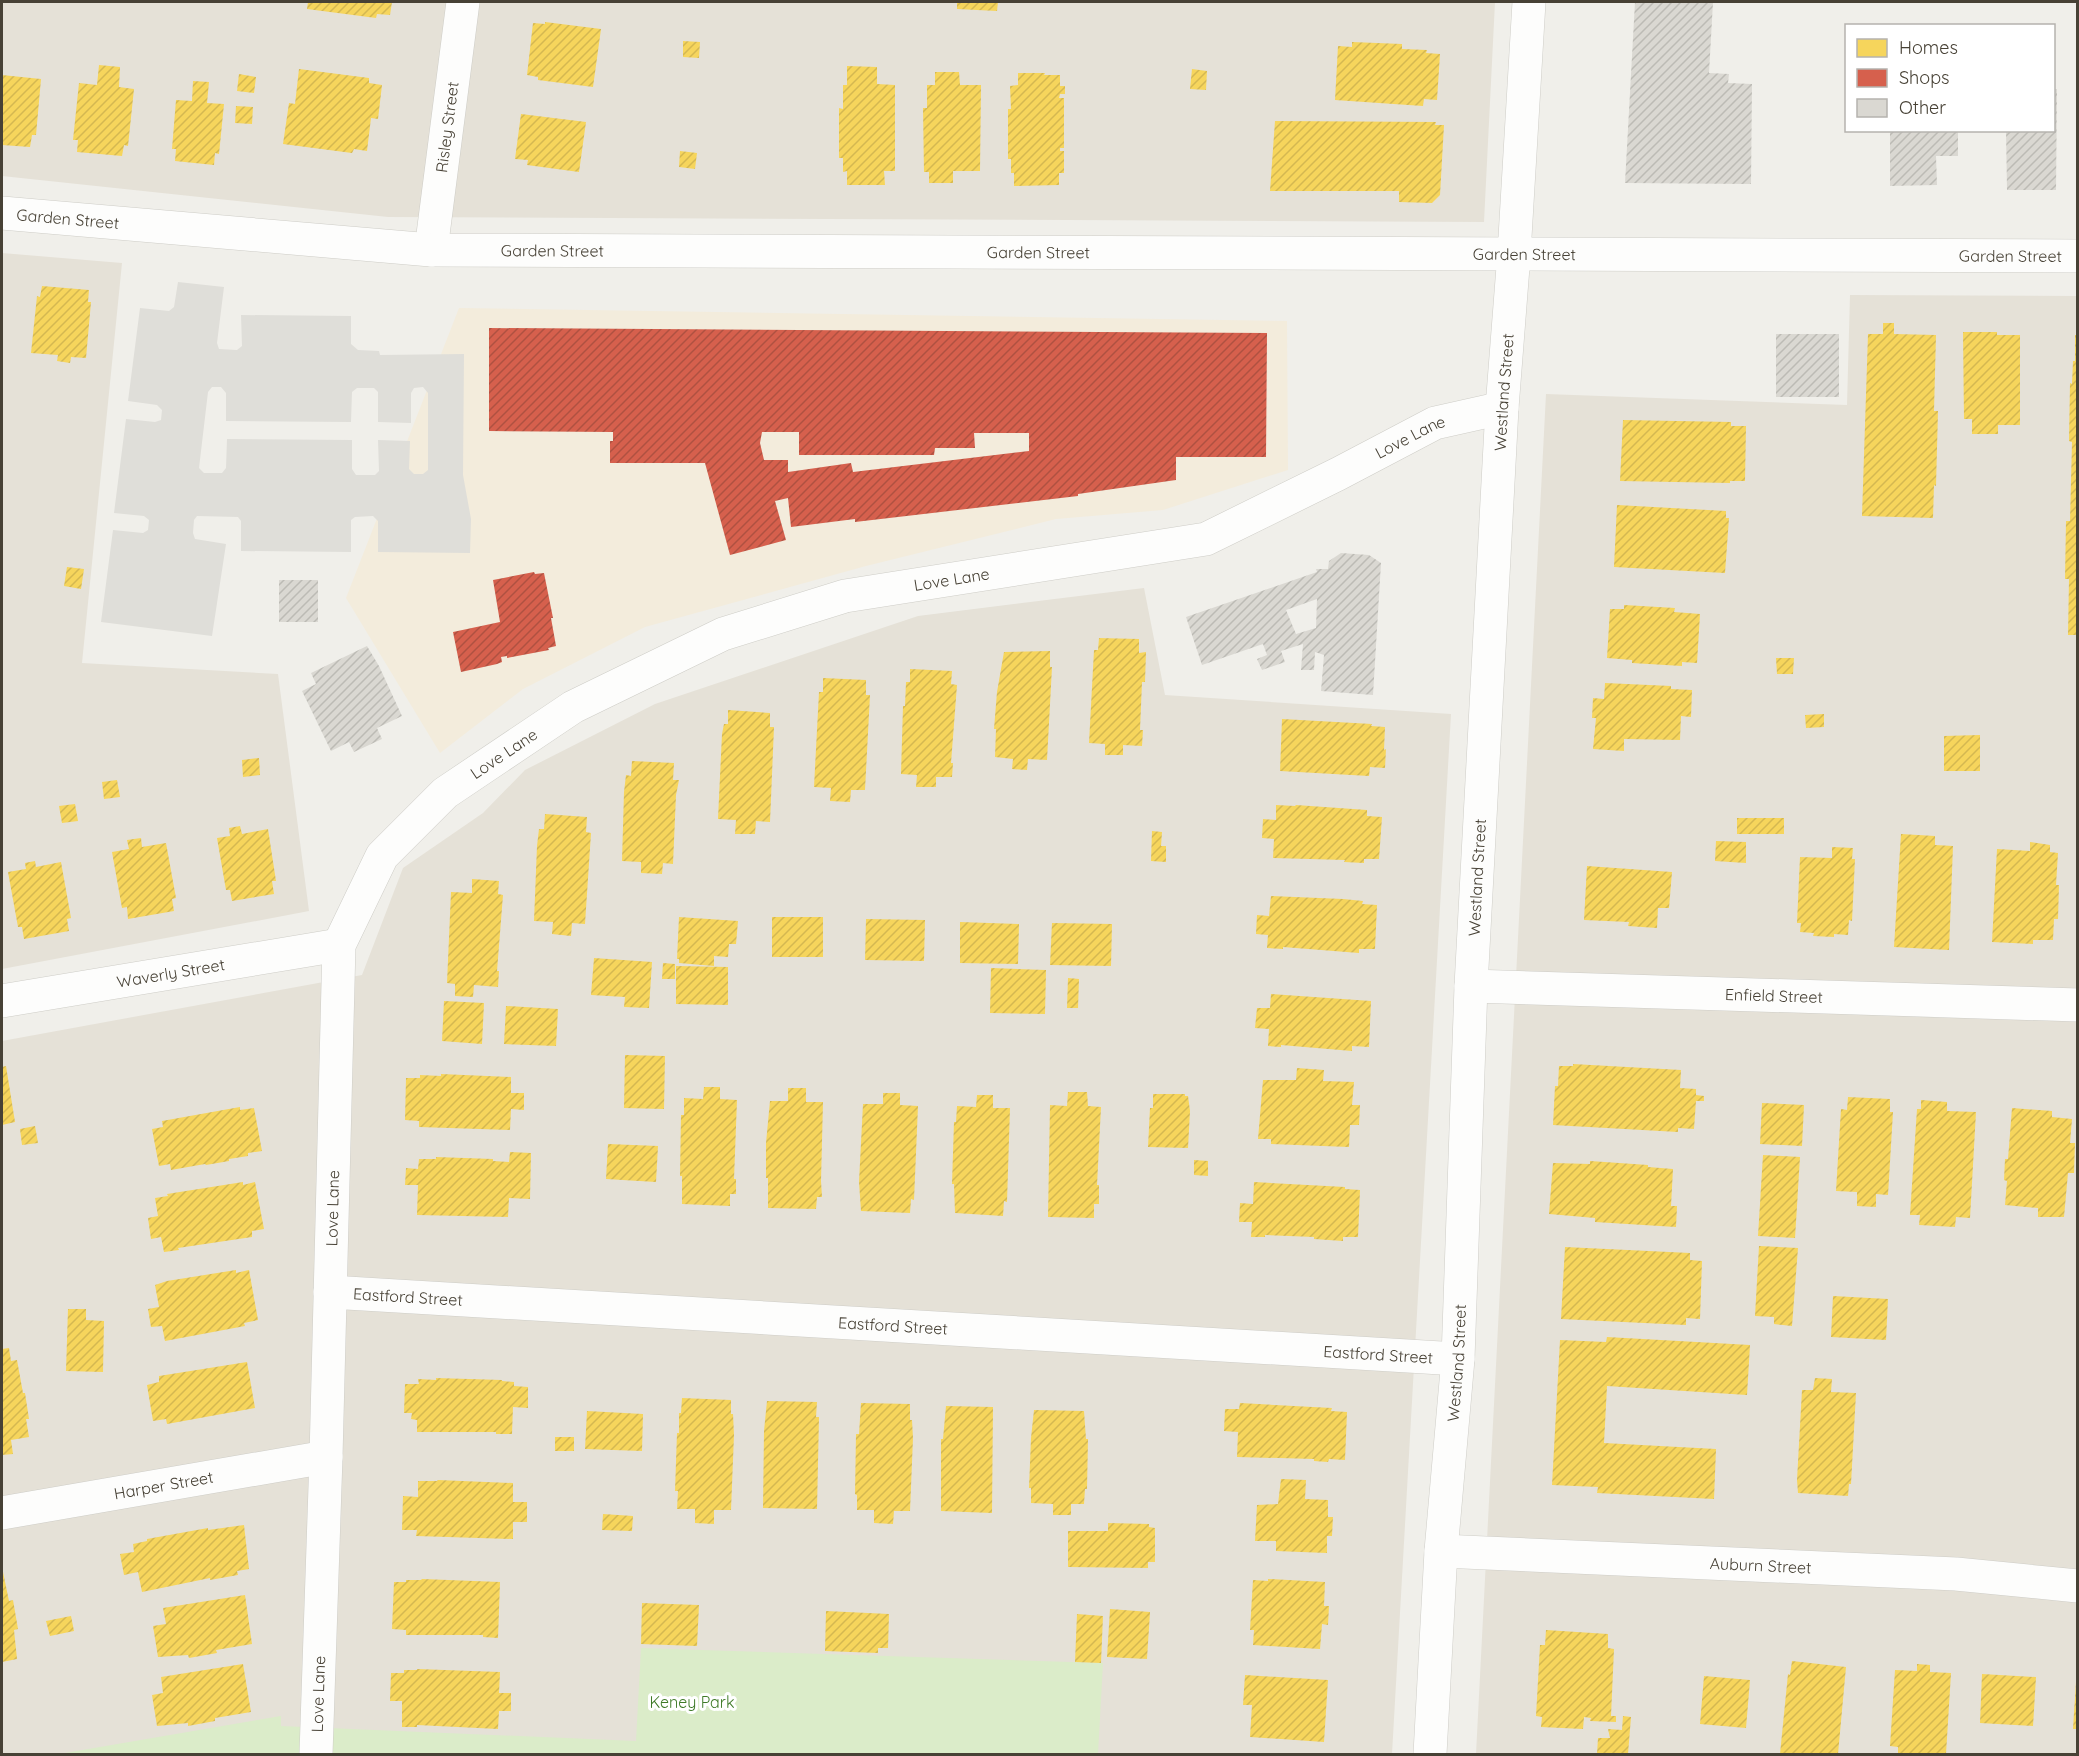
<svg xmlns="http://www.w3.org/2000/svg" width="2079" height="1756" viewBox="0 0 2079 1756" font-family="Quicksand,sans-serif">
  <defs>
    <pattern id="homes-hatch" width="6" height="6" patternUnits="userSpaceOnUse" patternTransform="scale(1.5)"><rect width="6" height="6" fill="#f6d55c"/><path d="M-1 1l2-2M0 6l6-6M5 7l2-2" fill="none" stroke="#d4b851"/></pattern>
    <pattern id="shops-hatch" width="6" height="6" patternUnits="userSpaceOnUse" patternTransform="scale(1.5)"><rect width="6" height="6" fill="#d6604d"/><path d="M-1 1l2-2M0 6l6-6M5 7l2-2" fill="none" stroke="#af5141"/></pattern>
    <pattern id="building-hatch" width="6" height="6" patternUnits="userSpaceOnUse" patternTransform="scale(1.5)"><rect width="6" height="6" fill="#dad8d2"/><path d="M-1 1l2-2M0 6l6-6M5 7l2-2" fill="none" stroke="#bcbbb5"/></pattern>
  </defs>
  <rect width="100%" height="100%" fill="#f0efea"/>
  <g fill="#e5e1d7">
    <path d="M2 2H1495L1484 222 388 217 2 176Z"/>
    <path d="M2 253 122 263 82 663 278 674 309 911 2 969Z"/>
    <path d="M1850 295 2077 296V1754H1476L1546 394 1847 405Z"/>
    <path d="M1144 588 1165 695 1451 714 1392 1754H2V1041L362 975 403 868 483 813 525 770 655 704 918 616Z"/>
  </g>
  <path fill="#f3ecdc" d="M459 308 1287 321 1288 470 1163 510 1056 519 866 566 645 627 523 689 440 753 346 598Z"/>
  <path fill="#dbecc9" d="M641 1648 1103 1663 1098 1754H59L281 1716V1726L636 1741Z"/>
  <path fill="#dfded9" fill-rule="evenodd" d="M178 282 224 287 217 343 219 349 237 350 242 346 241 315 351 316V344L358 350 379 351 380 355 464 354 463 475 471 519 470 553 378 552V521L373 516 355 517 351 520V552L241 551V521L238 517 197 516 194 520 193 533 195 539 226 544 212 636 101 622 113 530 143 533 148 530 149 520 144 516 114 513 126 419 155 422 161 420 162 410 157 405 128 401 140 308 169 311 174 307ZM212 387H221L226 393V421L351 422 352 392 357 388H374L378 392V422L411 423V393L414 388 423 387 428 393V470L423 474H414L409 469 410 441 378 440 379 471 375 475H356L352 469V440L227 439 226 468 222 473H204L199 468 208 392Z"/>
  <g fill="url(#homes-hatch)">
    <path d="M308 2H392L390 15 377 14 376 18 307 9Z"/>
    <path d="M957 2H998L997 11 957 9Z"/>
    <path d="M545 22 601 29 593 87 538 80V77L527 75 533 23 545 24Z"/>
    <path d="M683 41 700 42 699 58 683 57Z"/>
    <path d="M1352 42 1402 44V49L1427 50 1426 53 1440 54 1437 100 1424 99 1423 106 1335 100 1338 46 1352 47Z"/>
    <path d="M99 65 120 67 119 87 134 89 128 146 124 145 122 156 77 152 78 140H73L79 83 97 85Z"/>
    <path d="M847 66 877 67V84L895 85V171H884L885 185H847V171L843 172V158H839V108L843 109V85H847Z"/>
    <path d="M299 69 369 78V83L382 85 378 119 371 118 367 151 354 149 352 153 283 144 289 103 295 104Z"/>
    <path d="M1192 69 1207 71 1206 90 1190 89Z"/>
    <path d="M935 72H959L960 85H981L980 171H953V183H929V172H924L923 108H927V85H935Z"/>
    <path d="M1018 73H1045L1044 75H1060V86H1065V94H1060L1059 98H1064V148H1060V151H1064V173H1059V185L1014 186V173H1011V159H1008V109H1011L1010 86 1018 85Z"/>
    <path d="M239 74 256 77 254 93 237 91Z"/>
    <path d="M2 75 41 79 36 135H32L30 147 2 145Z"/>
    <path d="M193 81 209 82 207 103 224 104 219 154 215 153 214 165 175 161 176 149H172L176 100 192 101Z"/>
    <path d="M236 106 253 107 252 124 235 123Z"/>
    <path d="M521 114 586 122 579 172 527 165 528 160 515 159Z"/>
    <path d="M1275 121 1436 122 1435 125H1444L1440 195 1432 203 1399 202V191H1270Z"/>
    <path d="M680 151 697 153 695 169 679 167Z"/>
    <path d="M42 286 89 290 88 302H91L86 358 71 357 70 363 57 361 58 355 31 353 37 296 40 297Z"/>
    <path d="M1883 323H1894V334L1936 335 1934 411H1938L1936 486 1934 485 1933 518 1862 516 1868 334H1883Z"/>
    <path d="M1963 332H1997V335H2020V425H1998V434H1972V419H1964Z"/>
    <path d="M2075 335H2078V635H2068L2069 579H2065L2066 521H2070L2072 442 2069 441 2070 383 2072 384 2073 361H2075Z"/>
    <path d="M1623 420 1731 422V426H1746L1745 481H1730V483L1620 481Z"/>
    <path d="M1617 505 1726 511V518H1729L1725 573 1614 567Z"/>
    <path d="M67 567 84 569 81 589 64 586Z"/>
    <path d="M1624 605 1675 608 1674 612 1700 614 1697 663 1682 662V666L1632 663V660L1607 658 1610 609H1624Z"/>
    <path d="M1099 638 1139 639V653L1146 652 1145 682H1142L1140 730H1143L1142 746 1123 745V755H1105V744L1089 743 1094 650H1098Z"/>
    <path d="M1050 651V667H1052L1047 760 1028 759 1027 770 1012 769 1013 759 995 757 996 729H994L997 692 1004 652Z"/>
    <path d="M1776 658H1794L1793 674H1777Z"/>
    <path d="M910 669 952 671 951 684 957 685 951 763H953L952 777H936V787H916L917 775 901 774 903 706H905L906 682H910Z"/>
    <path d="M823 678 866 680V695H870L865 790H851L850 802 830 801 831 788 814 787 819 692H823Z"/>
    <path d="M1605 683 1671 686V689L1692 690 1691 717 1681 716 1680 740 1624 739V751L1593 749 1596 718H1592L1593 698 1604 699Z"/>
    <path d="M728 710 770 713V727H774L770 822 756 821 755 834H735L736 820 718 819 722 734 724 724H728Z"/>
    <path d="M1824 714V727L1806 728 1805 715Z"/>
    <path d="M1282 719 1372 724 1371 726 1385 727 1384 750 1386 749 1385 768 1370 767 1369 776 1280 771Z"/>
    <path d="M1980 735V771H1944V736Z"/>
    <path d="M259 758 260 775 243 777 242 760Z"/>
    <path d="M632 761 674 763 673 780H679L676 795 673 864 663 863 662 874 641 873V862L622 861 624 792 626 775 631 776Z"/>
    <path d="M117 780 120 797 104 799 102 782Z"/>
    <path d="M75 804 78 821 62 823 59 806Z"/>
    <path d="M1276 805 1295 806 1296 805 1367 810V816L1382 817 1379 859H1364V863L1344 862 1345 860 1273 858 1274 839 1262 838 1263 819 1276 820Z"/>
    <path d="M545 814 587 817 586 832 591 833 585 924 572 923 571 936 552 934 553 922 534 921 537 846 539 829H544Z"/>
    <rect x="1737" y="818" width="47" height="16"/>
    <path d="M240 826 242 834 268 829 276 881H272L274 894 232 901 230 890H226L217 838 230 836 229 828Z"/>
    <path d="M1152 831 1162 832 1161 846H1166V862L1151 861Z"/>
    <path d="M1901 834 1935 836V845L1953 846 1949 950 1894 947Z"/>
    <path d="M141 838 142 847 166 843 176 898 172 899 174 911 128 919 127 907 122 908 112 852 129 849 127 840Z"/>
    <path d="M1716 841 1746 842V863L1715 861Z"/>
    <path d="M2030 842 2050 845V852L2058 853 2056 885H2059L2058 919H2054L2053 940H2033V944L1992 942 1997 849 2030 851Z"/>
    <path d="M1832 847 1853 848 1852 859H1855L1852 921 1849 920 1848 935 1834 934V937L1813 936 1814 933 1800 932 1801 923H1797L1800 857 1832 858Z"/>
    <path d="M35 861 36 867 61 862 71 918 67 919 69 931 24 939 22 927H18L8 872 26 869 25 863Z"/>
    <path d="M1587 866 1672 872 1669 908H1658L1657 928 1628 926 1629 922 1584 920Z"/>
    <path d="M472 879 499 881 498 894 503 895 497 971H499L498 987 474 985 473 997 455 996V984L447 983 451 892 472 893Z"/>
    <path d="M1271 896 1343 899 1363 901 1362 904 1377 905 1375 949H1359V953L1283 947V949L1267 948 1268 935 1256 934 1257 915 1269 916Z"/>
    <path d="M679 917 738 921 736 944H729L728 957 714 956V966L679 963V959H677Z"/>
    <rect x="772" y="917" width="51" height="40"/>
    <path d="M866 919 925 920 924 961 865 960Z"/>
    <path d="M960 922 1019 924 1018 964 960 963Z"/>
    <path d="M1052 923 1112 924 1111 966 1050 965Z"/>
    <path d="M594 958 652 962 649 1008 624 1007 625 997 591 995Z"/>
    <path d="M663 963 675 964V979H662Z"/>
    <path d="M676 966 728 967V1005L676 1004Z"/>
    <path d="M991 968 1046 970 1045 1014 990 1013Z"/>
    <path d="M1068 978 1079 979 1078 1008H1067Z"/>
    <path d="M1271 994 1371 1001 1369 1047 1352 1046V1051L1281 1045V1047L1268 1046 1269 1029 1255 1028 1257 1008H1270Z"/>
    <path d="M444 1001 484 1003 482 1044 442 1041Z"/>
    <path d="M506 1006 558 1009 556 1046 504 1044Z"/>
    <path d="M625 1055 665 1056 664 1109 624 1108Z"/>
    <path d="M1573 1064 1681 1070 1680 1088 1696 1089V1095L1704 1096V1101H1696L1694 1129 1678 1128V1132L1553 1125 1555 1086H1558L1559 1066H1573Z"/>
    <path d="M6 1066 15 1122 2 1125V1067Z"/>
    <path d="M1297 1068 1324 1070 1323 1081 1354 1082 1352 1105H1360L1359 1125H1350L1349 1147 1271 1144V1139H1258L1263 1080H1296Z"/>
    <path d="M441 1074 511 1077V1093H524V1110L511 1109 510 1130 419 1127V1121L405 1120 406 1078H420V1075L441 1076Z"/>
    <path d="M704 1087H720V1099L737 1100 734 1179H736V1194H730V1206L682 1204V1176H680L681 1115H684V1098L703 1099Z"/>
    <path d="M788 1088H806V1102H823L821 1181 822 1197H817L816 1209 768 1208V1178H766V1143L770 1101H788Z"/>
    <path d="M1068 1092H1087L1088 1106 1101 1107 1097 1185H1099V1204H1094V1218L1048 1217 1050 1105 1067 1106Z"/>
    <path d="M883 1093H900V1105L918 1106 914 1200 911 1199 910 1213 861 1211 859 1182 863 1104H883Z"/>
    <path d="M1153 1094H1185V1096H1188L1190 1111 1188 1148 1148 1147 1150 1108H1153Z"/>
    <path d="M977 1095H993V1108H1010L1007 1202 1004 1201 1003 1216 955 1213 954 1184H952L954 1122H956L957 1106 976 1107Z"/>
    <path d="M1848 1097 1890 1099V1112H1893L1888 1195 1876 1194V1207L1857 1206V1192L1836 1191 1841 1109 1847 1110Z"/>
    <path d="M1921 1100 1947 1102V1111L1976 1112 1970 1218 1956 1217 1955 1227 1919 1225 1920 1215H1910L1917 1109H1921Z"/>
    <path d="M1762 1103 1804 1105 1802 1146 1760 1144Z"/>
    <path d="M240 1107V1110L254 1108 262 1151 248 1153V1156L229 1159V1161L206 1165 205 1164 171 1170 170 1164 159 1166 152 1129 163 1127 162 1121Z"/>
    <path d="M2012 1108 2052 1111V1117L2072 1119 2070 1143H2075L2074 1173H2068L2064 1217H2038V1208L2005 1205 2007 1181 2004 1180 2005 1159H2008Z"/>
    <path d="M35 1126 38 1143 22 1145 20 1129Z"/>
    <path d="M608 1144 658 1146 656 1182 606 1179Z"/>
    <path d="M510 1152 531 1153 530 1199 509 1198 508 1217 417 1215 418 1185H405L406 1168 418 1169 419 1159H436V1157L493 1159V1161L509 1162Z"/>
    <path d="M1763 1155 1800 1157 1795 1238 1758 1236Z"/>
    <path d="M1194 1160 1208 1161V1176L1194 1175Z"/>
    <path d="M1590 1161 1648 1165V1167L1673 1169 1671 1206H1677L1676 1227 1595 1222V1218L1549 1214 1553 1163 1590 1164Z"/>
    <path d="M243 1182V1185L255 1182 264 1229 252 1231V1237L178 1248 179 1250 164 1252 161 1237 151 1239 148 1218 158 1216 155 1198 168 1196 167 1194Z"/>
    <path d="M1254 1182 1345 1187V1189L1360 1190 1358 1237H1343V1241L1314 1239V1237L1265 1235V1237H1251L1252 1222H1239L1240 1203 1253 1204Z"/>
    <path d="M1759 1246 1798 1248 1792 1326 1774 1324V1317L1755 1316Z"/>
    <path d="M1565 1247 1690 1253V1260L1702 1261 1700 1319 1686 1318V1325L1561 1319Z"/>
    <path d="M236 1270V1273L249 1270 258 1320 244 1323 245 1326 165 1341 162 1326 151 1327 148 1309 159 1307 155 1285 167 1281Z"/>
    <path d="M1833 1296 1888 1299 1886 1340 1831 1337Z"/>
    <path d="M68 1309H86V1320L104 1321 103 1372 66 1371Z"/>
    <path d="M1607 1337 1750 1345 1747 1395 1607 1386 1604 1443 1716 1449 1714 1499 1597 1493 1598 1487 1552 1485 1560 1340 1606 1342Z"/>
    <path d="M9 1348 11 1361 17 1360 23 1393H25L29 1419H26L29 1437 11 1440 13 1454 2 1455V1349Z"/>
    <path d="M247 1362 255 1408 167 1424 166 1419 153 1421 147 1385 159 1382V1376Z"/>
    <path d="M436 1378 502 1380V1381L514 1382V1386L528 1387V1408L513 1407 512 1434H496V1432H417V1420L411 1419 412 1413H404L405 1384H419L418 1379 436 1380Z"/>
    <path d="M1815 1378 1832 1379 1831 1392 1856 1393 1851 1484H1849L1848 1496 1798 1493 1797 1480 1802 1390H1813Z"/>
    <path d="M682 1398 731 1400V1414H733L734 1435 731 1510H714V1524L695 1523V1509H677L678 1491H675L677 1433H679V1413H681Z"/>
    <path d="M767 1401 817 1402 816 1417H819L817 1509 763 1508 764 1431Z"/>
    <path d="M861 1403 910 1404V1420H912L913 1438 910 1511H894L893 1524 874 1523V1510H857V1495L855 1494 856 1434H859Z"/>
    <path d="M1240 1403 1332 1408 1331 1411 1347 1412 1345 1460 1329 1459 1328 1462 1314 1461V1459L1237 1457 1238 1432 1224 1431 1225 1409H1239Z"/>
    <path d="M946 1406 993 1407 992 1513 941 1511V1439H943Z"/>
    <path d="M1034 1410 1084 1411 1086 1439H1088L1087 1489H1085L1084 1504H1071V1515H1053V1504L1031 1503V1488H1029L1031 1438Z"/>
    <path d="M587 1411 643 1414 642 1451 585 1449Z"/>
    <rect x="555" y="1437" width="19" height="14"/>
    <path d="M1281 1479 1306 1480 1305 1499 1328 1500V1517H1333L1332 1536H1327V1553L1276 1551V1541H1255L1257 1505 1278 1504Z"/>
    <path d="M438 1480 513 1483V1502H527V1522H513V1539L416 1536 417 1530H402L403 1496 418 1497V1481H437Z"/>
    <path d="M603 1514 633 1516 632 1531 602 1530Z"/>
    <path d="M1108 1523 1149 1524V1527L1155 1528V1562H1148V1568L1068 1567V1531H1108Z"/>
    <path d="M244 1525 249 1569 237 1571 238 1575 210 1580V1578L142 1592 138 1572 124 1575 120 1554 134 1552 133 1544 147 1541V1539L208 1528V1530Z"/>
    <path d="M2 1567 9 1601 13 1600 18 1629 14 1630 17 1659 2 1662Z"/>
    <path d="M422 1579 500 1582 498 1638 483 1637V1635H406V1630L392 1629 394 1582H406V1580H421Z"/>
    <path d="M1268 1579 1325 1582 1324 1606H1329L1328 1625 1322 1624 1320 1649 1253 1645 1254 1630H1250L1253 1580 1268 1581Z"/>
    <path d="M245 1595 252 1644 216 1650 217 1653 189 1658 188 1655 158 1657 153 1626 166 1624 163 1608Z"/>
    <path d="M642 1603 699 1605 697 1646 641 1644Z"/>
    <path d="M1110 1609 1150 1612 1147 1659 1107 1657Z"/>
    <path d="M826 1611 889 1614 888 1648H878V1653L825 1651Z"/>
    <path d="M1077 1614 1103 1616 1101 1663 1075 1662Z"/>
    <path d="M71 1616 74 1631 50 1636 46 1621Z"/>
    <path d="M1546 1630 1608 1634V1648L1614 1649 1611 1716H1616V1722L1590 1721 1591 1718 1584 1717 1583 1729 1541 1727 1542 1717 1536 1716 1540 1645H1545Z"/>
    <path d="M1792 1661 1846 1667 1838 1754H1780L1788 1674 1790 1675Z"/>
    <path d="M243 1664 251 1712 215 1718V1721L188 1726V1723L157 1726 152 1695 163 1693 161 1677Z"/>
    <path d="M1917 1664 1930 1665V1672L1951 1673 1946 1754H1898V1747L1890 1746 1895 1670 1917 1671Z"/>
    <path d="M417 1669 500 1672 499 1693H511V1711H499L498 1729 417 1725V1727H402V1701H390L391 1673H404V1670H417Z"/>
    <path d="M1982 1674 2036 1677 2033 1726 1980 1723Z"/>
    <path d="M1245 1675 1328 1680 1324 1742 1250 1737 1252 1705H1243Z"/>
    <path d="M1704 1676 1750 1680 1746 1728 1700 1724Z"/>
    <path d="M2076 1682H2078V1729H2073Z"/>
    <path d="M1623 1716 1631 1717 1628 1754H1597L1598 1738H1610L1608 1729 1622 1730Z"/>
  </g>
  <g fill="url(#shops-hatch)" fill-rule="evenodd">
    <path d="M489 328 1267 333 1266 457H1176V480L1078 494V496L855 522V519L791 527 788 498 775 501 786 540 730 555 705 463H610V441H613V432L489 431ZM762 432H799V455H934L935 448H975L974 433H1029V451L853 472 851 463 788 472V460H764L760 443Z"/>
    <path d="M534 572 535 574 544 573 553 618H551L556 646 548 648 549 650 507 658V656L501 657 502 662 497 664 461 672 453 632 500 622 493 580Z"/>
  </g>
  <g fill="url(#building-hatch)" fill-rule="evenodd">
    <path d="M1635 2H1713L1709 73 1729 74 1728 83 1752 84 1751 184 1625 183Z"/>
    <path d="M2054 89H2057L2056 190H2007L2006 130H2054Z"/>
    <path d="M1890 130H1958V156H1936L1937 185 1890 186Z"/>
    <rect x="1776" y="334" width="63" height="63"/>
    <path d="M1341 553 1369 555 1381 563 1373 695 1321 691 1324 655 1315 652 1314 670H1301L1303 644 1281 651 1285 662 1262 670 1257 659 1267 655 1263 644 1202 665 1186 617 1317 572 1316 569H1328L1329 561ZM1317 599 1316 628 1296 634 1286 610Z"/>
    <rect x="279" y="580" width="39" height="42"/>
    <path d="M367 646 379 666 402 716 377 728 382 739 354 752 349 742 331 751 302 691 316 684 311 673Z"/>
  </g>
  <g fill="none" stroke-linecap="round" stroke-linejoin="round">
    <defs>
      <g id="minor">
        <path id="s1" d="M431 250 463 2"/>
        <path id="s2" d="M1471 986 2078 1005"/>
        <path id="s3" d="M2 1001 339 945"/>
        <path id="s4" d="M330 1292 1458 1359"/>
        <path id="s5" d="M2 1513 326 1457"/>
        <path id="s6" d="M1441 1551 1956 1574 2078 1586"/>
        <path id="s7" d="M316 1754 326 1457 339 945 382 856 445 793 573 707 723 634 845 596 1206 539 1338 474 1435 423 1502 408"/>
      </g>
      <g id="tertiary">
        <path id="s8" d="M2 213 431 250 2078 256"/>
        <path id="s9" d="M1430 1754 1441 1551 1458 1359 1471 986 1502 408 1514 254 1529 2"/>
      </g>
    </defs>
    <use href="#minor" stroke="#cecdc7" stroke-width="34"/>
    <use href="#tertiary" stroke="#cecdc7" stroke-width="34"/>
    <use href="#minor" stroke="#fdfdfc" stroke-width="33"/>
    <use href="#tertiary" stroke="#fdfdfc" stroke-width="33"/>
  </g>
  <g text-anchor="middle" stroke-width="6" stroke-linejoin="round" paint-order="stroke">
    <g font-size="16" fill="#474135" stroke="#fff">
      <text dy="6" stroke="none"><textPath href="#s1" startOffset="124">Risley Street</textPath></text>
      <text dy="6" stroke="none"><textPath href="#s8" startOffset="66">Garden Street</textPath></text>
      <text dy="6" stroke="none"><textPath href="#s8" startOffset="552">Garden Street</textPath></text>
      <text dy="6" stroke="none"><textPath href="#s8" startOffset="1038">Garden Street</textPath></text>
      <text dy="6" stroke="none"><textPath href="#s8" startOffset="1524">Garden Street</textPath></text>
      <text dy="6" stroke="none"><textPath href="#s8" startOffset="2010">Garden Street</textPath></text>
      <text dy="6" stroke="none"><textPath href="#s9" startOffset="1364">Westland Street</textPath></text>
      <text dy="6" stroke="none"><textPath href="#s7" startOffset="2040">Love Lane</textPath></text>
      <text dy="6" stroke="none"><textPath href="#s7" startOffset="1554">Love Lane</textPath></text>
      <text dy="6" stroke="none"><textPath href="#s7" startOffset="1068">Love Lane</textPath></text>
      <text dy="6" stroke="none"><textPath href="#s9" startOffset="878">Westland Street</textPath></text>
      <text dy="6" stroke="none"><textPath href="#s3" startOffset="171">Waverly Street</textPath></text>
      <text dy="6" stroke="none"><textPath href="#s2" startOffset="303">Enfield Street</textPath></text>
      <text dy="6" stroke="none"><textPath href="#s7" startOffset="546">Love Lane</textPath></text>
      <text dy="6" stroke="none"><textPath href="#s4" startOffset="78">Eastford Street</textPath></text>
      <text dy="6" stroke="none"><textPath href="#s4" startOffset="564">Eastford Street</textPath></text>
      <text dy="6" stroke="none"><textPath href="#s4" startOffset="1050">Eastford Street</textPath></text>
      <text dy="6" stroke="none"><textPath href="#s9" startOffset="392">Westland Street</textPath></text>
      <text dy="6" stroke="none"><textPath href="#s5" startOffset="164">Harper Street</textPath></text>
      <text dy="6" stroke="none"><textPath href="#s6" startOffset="320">Auburn Street</textPath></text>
      <text dy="6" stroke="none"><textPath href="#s7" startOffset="60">Love Lane</textPath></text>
    </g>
    <g font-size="16" fill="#3e7a27" stroke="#fff">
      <text x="692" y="1708">Keney Park</text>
    </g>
  </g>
  <rect width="2079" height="1756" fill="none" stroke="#474135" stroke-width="6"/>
  <rect x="1845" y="24" width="210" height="108" fill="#ffffff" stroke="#b5b3ae" stroke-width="1.5"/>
  <rect x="1857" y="39" width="30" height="18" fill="#f6d55c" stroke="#b5b3ae" stroke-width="1.5"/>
  <text x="1899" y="54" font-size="18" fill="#474135">Homes</text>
  <rect x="1857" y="69" width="30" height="18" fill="#d6604d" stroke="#b5b3ae" stroke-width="1.5"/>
  <text x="1899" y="84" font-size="18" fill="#474135">Shops</text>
  <rect x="1857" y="99" width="30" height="18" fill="#dad8d2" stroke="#b5b3ae" stroke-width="1.5"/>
  <text x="1899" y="114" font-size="18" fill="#474135">Other</text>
</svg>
